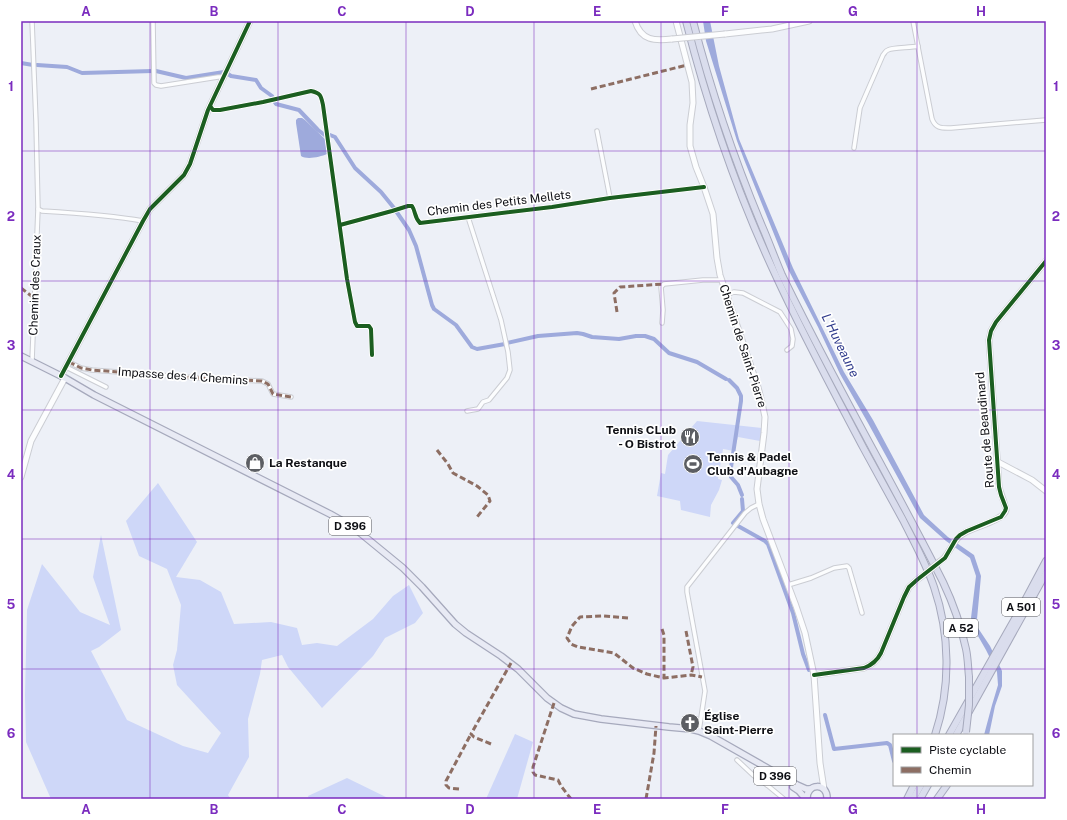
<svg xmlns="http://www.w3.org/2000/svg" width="1067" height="820" viewBox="0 0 1067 820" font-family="'Public Sans',sans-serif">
  <rect width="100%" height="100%" fill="#edf0f7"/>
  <g fill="#ced7f8">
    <path d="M697 421 762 428 760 441 738 437 734 451 723 449 718 479 722 480 719 490 711 505 710 517 681 510 680 501 657 496 661 473 665 474 668 455Z"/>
    <path d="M158 483 197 542 176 577 200 580 221 592 234 624 271 622 297 628 302 645 317 643 337 646 373 619 393 596 409 585 423 613 415 623 385 638 373 656 322 708 288 667 282 655 262 660 260 674 248 719 249 757 228 795 231 799H51L26 742 25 695 27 610 42 564 80 612 110 625 93 577 101 535 121 630 99 647 91 651 127 720 183 746 208 753 221 733 177 685 173 665 177 650 181 605 167 569 139 556 126 521Z"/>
    <path d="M515 734 533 742 517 799H486Z"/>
    <path d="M347 778 390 799H309L308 796Z"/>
  </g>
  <g fill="#9eaadc">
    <path d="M703 21H710L719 66 739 139 793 268 844 372 873 420 924 515 948 537 974 555 981 576 977 619 978 628 990 646 1002 671V686L995 706 989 735H984L992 705 998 685 997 672 986 650 974 629 971 618 976 576 970 558 946 541 920 518 868 423 840 374 818 327 788 269 745 162 737 141 706 41Z"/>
    <path d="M298 118H302L305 120 325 139C328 143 328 148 327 154 320 157 307 160 301 156L296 123V120Z"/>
  </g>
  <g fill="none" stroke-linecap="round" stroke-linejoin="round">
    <g stroke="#9eaadc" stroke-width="4">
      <path d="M21 63 33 65"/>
      <path d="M37 65 67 67 82 73 153 71"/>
      <path d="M156 71 186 78 224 72"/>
      <path d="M228 74 231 76 256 80 261 88 272 96 273 98"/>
      <path d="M274 101 276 104 299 110 318 130 326 136"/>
      <path d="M330 135 335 137 355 168 381 192 394 208"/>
      <path d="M396 211 409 230 416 246 432 305 434 309 456 325 472 347 477 349 505 344"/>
      <path d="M507 343 538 336 577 333 583 334 592 337 619 339 636 336H645L654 339 669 353 697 362 726 379"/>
      <path d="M729 380 737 388 741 396V401L730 474 731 477 738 485 742 495"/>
      <path d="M733 523 743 511 742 499"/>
      <path d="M738 526 765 541 768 544 793 613 803 654 809 670"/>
      <path d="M825 715 834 749 887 743 890 745 894 761"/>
    </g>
    <defs>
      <g id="street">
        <path d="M153 21 154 83 156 85 161 86 218 77H224"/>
        <path d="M913 21 932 119C936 129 942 128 951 128L1046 120"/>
        <path d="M210 106 213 110H220L263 102 311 91C321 93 321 96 323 105L347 279 355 322 357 326H369L371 329 372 355"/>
        <path d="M597 131 610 198"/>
        <path d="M854 148 860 108 883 55C885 53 885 51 888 50 893 47 911 48 918 46"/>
        <path d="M38 209 42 211C76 213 110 215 143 221"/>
        <path d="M340 225 392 211 408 206H412C416 212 414 217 420 223L552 207 610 198 704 187"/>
        <path d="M726 295 734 292 743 293 780 312 791 329 793 339 792 346 787 350"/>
        <path d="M662 323 663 310 661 287 664 284 703 280H722"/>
        <path d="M32 361 38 209 36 122 32 21"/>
        <path d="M69 362 81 368 92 370 198 378 262 381 268 384 273 394 291 397"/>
        <path d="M66 367 106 387"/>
        <path d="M467 411 478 409 483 402 489 400 507 378 510 370 508 352 501 320 493 295 468 217"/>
        <path d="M788 585 811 578 834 568 847 566 849 568 862 613"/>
        <path d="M699 731 705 691 687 592V587L745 513 751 508 759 504"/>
        <path d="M737 760 753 775 767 785"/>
        <path d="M773 775 767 785 784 799"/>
      </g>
      <g id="secondary">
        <path d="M635 21C641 41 655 41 672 39"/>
        <path d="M676 21 692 82 693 103 690 125V146L696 167 704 187 713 214 717 258 720 275 758 387 762 403 765 417 764 433 757 489 759 504 763 519 796 606 805 633 814 675 820 763 824 789"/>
        <path d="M725 34 772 29 809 21"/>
        <path d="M61 376 143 221 150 209 184 175 190 164 208 110 250 21"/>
        <path d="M998 462 1032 480 1046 491"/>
        <path d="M21 477 31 441 65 378"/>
        <path d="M938 563C940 561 943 560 945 557 952 548 955 537 966 532 975 527 1004 520 1006 510 1006 507 1000 491 999 487L989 340 991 331 996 322 1046 261"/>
        <path d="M814 675 864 668C872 665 877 661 881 653L904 597 909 587 918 579 925 574"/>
      </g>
      <g id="primary">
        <path d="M21 356 65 378 94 395 330 514 353 527 403 568 422 587 455 624 466 633 501 656 518 669 547 698 561 708 574 714 601 719 669 727 691 729 699 731 711 736 797 785 806 789H810"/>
        <path d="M793 787 799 791 806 799"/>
        <path d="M807 799C806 783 828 782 827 799"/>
      </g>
      <g id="highway">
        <path d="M686 21C708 108 738 195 776 276 803 335 834 392 864 449 877 473 890 496 903 520 914 542 926 563 934 587 950 634 951 687 935 735"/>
        <path d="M693 21C711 91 734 159 762 226 769 242 775 259 782 275 832 379 891 479 943 582 953 603 961 626 966 649 968 658 968 668 969 677"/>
        <path d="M949 735 1021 608 1046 561"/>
        <path d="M956 735 1046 573"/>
        <path d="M907 799 914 785"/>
        <path d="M913 799 921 785"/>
        <path d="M920 799 928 785"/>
        <path d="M937 799 947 785"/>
      </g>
    </defs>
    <use href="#street" stroke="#cbcdd3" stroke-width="5.5"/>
    <use href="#secondary" stroke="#cbcdd3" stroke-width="7"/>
    <use href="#primary" stroke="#a6a9bc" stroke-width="8"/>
    <use href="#highway" stroke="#a6a9bc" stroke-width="8"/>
    <use href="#street" stroke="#fcfdfe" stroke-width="3.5"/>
    <use href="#secondary" stroke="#fcfdfe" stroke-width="5"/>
    <use href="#primary" stroke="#e8eaf4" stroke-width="5.5"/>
    <use href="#highway" stroke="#dadded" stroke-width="6"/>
    <defs>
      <g id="secondary-bridge">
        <path d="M672 39 725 34"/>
        <path d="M925 574 938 563"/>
      </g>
      <path id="highway-bridge" d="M966 732 969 705V677"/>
    </defs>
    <use href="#secondary-bridge" stroke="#cbcdd3" stroke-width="7" stroke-linecap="butt"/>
    <use href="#highway-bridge" stroke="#a6a9bc" stroke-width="8" stroke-linecap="butt"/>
    <use href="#secondary-bridge" stroke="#fcfdfe" stroke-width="5"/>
    <use href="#highway-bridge" stroke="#dadded" stroke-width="6"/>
    <g stroke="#8d6e63" stroke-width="3" stroke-dasharray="6 3" stroke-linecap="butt">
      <path d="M591 89 687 65"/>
      <path d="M21 288 34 298"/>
      <path d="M617 312 614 293 620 287 664 284"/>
      <path d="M69 362 81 368 92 370 198 378 262 381 268 384 273 394 291 397"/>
      <path d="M437 450 448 464 453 473 477 486 488 495 490 501 477 517"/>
      <path d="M628 618 603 616 580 617 572 626 567 638 571 644 578 647 614 653 633 668 647 674 664 678 691 675 702 677"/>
      <path d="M662 629 664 635V678"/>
      <path d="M686 631 693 667 691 675"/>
      <path d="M554 703 533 767V772L535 775 558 780 561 786 571 799"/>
      <path d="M491 744 474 737 471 734 511 663"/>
      <path d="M459 789 449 788 446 785V781L471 734"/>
      <path d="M646 799 654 753 656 726"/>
    </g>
    <defs>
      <g id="cycleway">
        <path d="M210 106 213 110H220L263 102 311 91C321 93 321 96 323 105L347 279 355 322 357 326H369L371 329 372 355"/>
        <path d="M340 225 392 211 408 206H412C416 212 414 217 420 223L552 207 610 198 704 187"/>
        <path d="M61 376 143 221 150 209 184 175 190 164 208 110 250 21"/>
        <path d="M814 675 864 668C872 665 877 661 881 653L904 597 909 587 918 579 945 558 956 539 960 535 967 531 996 519 1001 517 1005 511 1006 508 1001 495 999 487 989 340 991 331 996 322 1046 261"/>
      </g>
    </defs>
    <use href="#cycleway" stroke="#fff" stroke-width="6"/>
    <use href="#cycleway" stroke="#1b5e20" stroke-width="4"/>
  </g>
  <path fill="none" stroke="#7b2cbf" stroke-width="1" stroke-opacity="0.55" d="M150 21V799M278 21V799M406 21V799M534 21V799M661 21V799M789 21V799M917 21V735M21 151H1046M21 281H1046M21 410H1046M21 539H1046M21 669H1046M917 785V799"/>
  <defs>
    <symbol id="restaurant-disc" viewBox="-11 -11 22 22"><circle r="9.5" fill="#5c5e63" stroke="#fff"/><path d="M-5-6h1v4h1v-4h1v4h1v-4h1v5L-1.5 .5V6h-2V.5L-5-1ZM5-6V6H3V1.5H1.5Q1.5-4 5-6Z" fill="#fff"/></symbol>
    <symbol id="shop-disc" viewBox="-11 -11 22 22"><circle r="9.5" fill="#5c5e63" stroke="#fff"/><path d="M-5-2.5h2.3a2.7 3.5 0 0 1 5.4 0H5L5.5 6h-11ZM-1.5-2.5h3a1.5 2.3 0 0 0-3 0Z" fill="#fff"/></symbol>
    <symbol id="stadium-disc" viewBox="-11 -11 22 22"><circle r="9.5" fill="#5c5e63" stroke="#fff"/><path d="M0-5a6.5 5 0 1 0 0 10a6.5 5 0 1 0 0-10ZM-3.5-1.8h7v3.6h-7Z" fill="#fff"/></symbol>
    <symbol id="church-disc" viewBox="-11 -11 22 22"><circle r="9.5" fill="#5c5e63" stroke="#fff"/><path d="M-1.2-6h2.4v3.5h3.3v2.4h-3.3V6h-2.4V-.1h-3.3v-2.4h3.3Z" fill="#fff"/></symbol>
  </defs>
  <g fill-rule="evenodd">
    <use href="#restaurant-disc" x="679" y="426" width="22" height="22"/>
    <use href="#shop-disc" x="244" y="452" width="22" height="22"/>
    <use href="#stadium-disc" x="682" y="453" width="22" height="22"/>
    <use href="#church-disc" x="679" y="712" width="22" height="22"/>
  </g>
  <g text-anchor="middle" stroke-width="3.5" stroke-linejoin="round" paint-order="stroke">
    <g fill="#fff" stroke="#56575a" stroke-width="1">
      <rect x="329" y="517" width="42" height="18" rx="3"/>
      <rect x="1002" y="598" width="38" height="18" rx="3"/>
      <rect x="944" y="619" width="34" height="18" rx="3"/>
      <rect x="754" y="767" width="42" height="18" rx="3"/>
    </g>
    <g font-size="11" font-weight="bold" fill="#0e0f14">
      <text x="350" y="530">D 396</text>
      <text x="1021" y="611">A 501</text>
      <text x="961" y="632">A 52</text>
      <text x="775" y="780">D 396</text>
    </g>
    <g font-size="12" fill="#0e0f14" stroke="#fff">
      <text transform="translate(499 203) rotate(-7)" y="4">Chemin des Petits Mellets</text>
      <text transform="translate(35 285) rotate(-88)" y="4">Chemin des Craux</text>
      <text transform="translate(743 346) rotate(72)" y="4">Chemin de Saint-Pierre</text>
      <text transform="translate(183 376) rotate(4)" y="4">Impasse des 4 Chemins</text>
      <text transform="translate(985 430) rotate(-95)" y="4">Route de Beaudinard</text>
    </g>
    <g font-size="12" font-weight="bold" fill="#0e0f14" stroke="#fff" text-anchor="start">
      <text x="676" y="434" text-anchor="end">Tennis CLub<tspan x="676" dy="14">- O Bistrot</tspan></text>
      <text x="707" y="461">Tennis &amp; Padel<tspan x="707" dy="14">Club d'Aubagne</tspan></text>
      <text x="269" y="467">La Restanque</text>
      <text x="704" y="720">Église<tspan x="704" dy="14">Saint-Pierre</tspan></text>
    </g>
    <g font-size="13" font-style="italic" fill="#303b8c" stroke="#fff">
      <text transform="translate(841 345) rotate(64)" y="5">L'Huveaune</text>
    </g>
  </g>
  <rect width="1067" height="820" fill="none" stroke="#ffffff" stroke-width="44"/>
  <rect x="893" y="734" width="140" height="52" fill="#ffffff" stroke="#9f9fa1"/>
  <rect x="901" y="747" width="20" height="6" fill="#1b5e20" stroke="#9f9fa1"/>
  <text x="929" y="754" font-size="12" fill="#0e0f14">Piste cyclable</text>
  <rect x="901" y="767" width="20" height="6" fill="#8d6e63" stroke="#9f9fa1"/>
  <text x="929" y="774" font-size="12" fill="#0e0f14">Chemin</text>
  <rect x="22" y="22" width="1023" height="776" fill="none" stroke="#7b2cbf" stroke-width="1.5"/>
  <g font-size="13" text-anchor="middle" font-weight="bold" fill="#7b2cbf">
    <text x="86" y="16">A</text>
    <text x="214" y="16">B</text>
    <text x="342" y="16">C</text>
    <text x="470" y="16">D</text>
    <text x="597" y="16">E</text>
    <text x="725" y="16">F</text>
    <text x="853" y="16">G</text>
    <text x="981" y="16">H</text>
    <text x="11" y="91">1</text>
    <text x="1056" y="91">1</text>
    <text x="11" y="221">2</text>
    <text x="1056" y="221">2</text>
    <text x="11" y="350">3</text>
    <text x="1056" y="350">3</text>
    <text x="11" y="479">4</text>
    <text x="1056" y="479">4</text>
    <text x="11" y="609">5</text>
    <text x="1056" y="609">5</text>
    <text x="11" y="738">6</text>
    <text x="1056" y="738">6</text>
    <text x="86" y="814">A</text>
    <text x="214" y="814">B</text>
    <text x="342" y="814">C</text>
    <text x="470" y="814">D</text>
    <text x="597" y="814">E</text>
    <text x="725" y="814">F</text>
    <text x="853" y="814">G</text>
    <text x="981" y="814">H</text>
  </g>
</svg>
